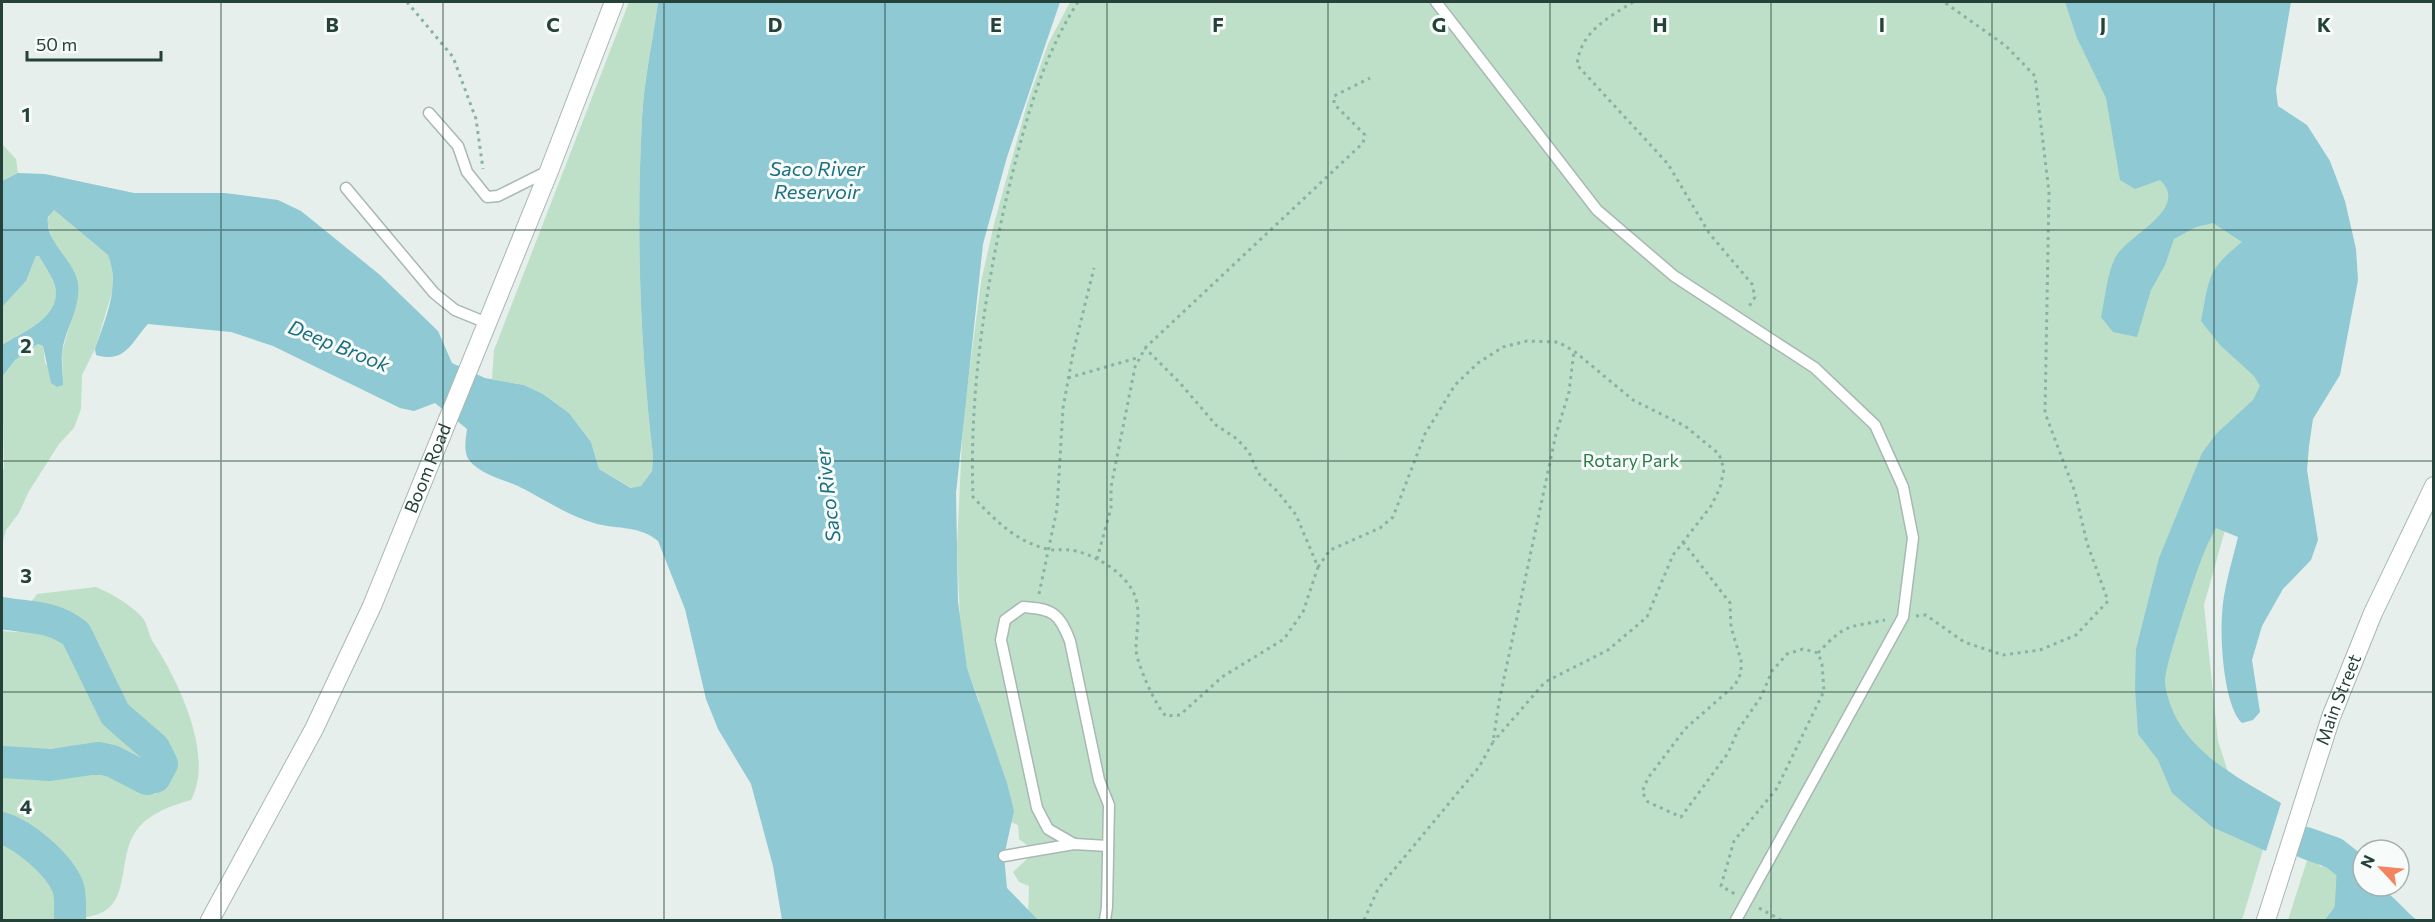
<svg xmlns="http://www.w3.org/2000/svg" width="2435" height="922" viewBox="0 0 2435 922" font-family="Commissioner,sans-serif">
  <rect width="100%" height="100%" fill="#e6efeb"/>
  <g fill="#bfe0c8">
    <path d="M629 2H658C653 40 644 80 642 119 636 231 640 345 653 456L652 471 641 486 632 488 599 469 591 442 569 413 543 394 524 385 492 379 494 350Z"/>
    <path d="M1070 2H2144L2282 313 2248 448 2204 605 2218 741 2241 812 2269 830 2242 920H1028L1029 886 1019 882 1013 872 1029 857 1027 845 1019 839 1018 825 1011 822 982 753 979 700 967 669 960 622 957 546 963 420 981 282 994 224 1027 104 1048 44Z"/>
    <path d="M2 144 16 159 18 173 2 181Z"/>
    <path d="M54 210 108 255 112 263 113 289 95 349 82 375 81 409 74 428 59 444 29 491 19 513 6 530 2 545V473L4 468 2 377 15 360 38 344 43 346 45 363 63 385 62 352 76 304 47 223 50 213Z"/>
    <path d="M36 256H39C44 265 52 276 55 286 62 318 22 332 2 345V307L26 281Z"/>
    <path d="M96 587C114 595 128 603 142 617 148 624 148 634 153 642 178 680 215 756 191 800 170 806 144 815 133 836 117 865 132 912 86 917 76 872 45 832 2 815V772L38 778 95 768 118 777 142 794H156C167 785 179 775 176 760 170 737 141 728 128 711 108 686 103 650 81 626 70 613 48 607 32 601L37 594Z"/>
    <path d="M37 626 57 635 72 653 104 721 143 753 144 763 99 743 38 750 2 748V631L17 632Z"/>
    <path d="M2 841C28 852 66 889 55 920H2Z"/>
    <path d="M2311 848 2315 861 2321 867 2331 860 2351 873 2352 920H2288Z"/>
  </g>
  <g fill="#8ec9d4">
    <path d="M658 2H1060L1007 157 983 244 956 493 958 602 967 668 1007 783 1014 811 1004 856 1007 888 1038 920H782L773 866 751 784 718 729 706 699 685 609 658 541C641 526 618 529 597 524 568 516 544 499 518 486 502 479 481 475 469 460 463 452 466 438 467 429L435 403 414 411 400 408 273 346 231 332 148 324C132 341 126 364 96 355L95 349C105 319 121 286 108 255L54 210 48 217C44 242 75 260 78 284 81 308 65 329 62 352 61 363 63 374 63 385L57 387 51 383 43 346 38 344 15 360 2 377V345C22 332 62 318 55 286 52 276 44 265 39 256H36L26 281 2 307V181L18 173 45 174 134 193H225L278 200 301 211 380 275 438 331 452 363 485 378 524 385 543 394 569 413 591 442 599 469 631 488 641 486 652 471 653 456C640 345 636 231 642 119 644 80 653 40 658 2Z"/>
    <path d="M2065 2H2291L2276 90 2278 106 2307 125 2330 161 2345 201 2356 249 2358 280 2340 375 2313 419 2309 446 2307 470 2318 540 2311 560 2283 589 2262 626 2252 660 2260 712 2253 720 2242 723C2224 706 2220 641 2222 615 2223 590 2232 562 2238 537L2216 528C2201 554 2193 584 2183 613 2179 627 2164 671 2165 683 2173 745 2233 775 2281 803L2266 851 2212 827 2172 793 2158 760 2138 734 2135 687 2136 649 2159 558 2202 453 2216 434 2253 400 2260 386 2254 376 2220 345 2201 321C2210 277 2206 271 2242 242L2213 223 2196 227 2174 239 2165 265 2151 290 2137 337 2113 332 2101 317C2105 299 2107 274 2115 258 2127 235 2191 209 2160 180L2135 189 2120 180 2106 98 2077 38Z"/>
    <path d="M2353 868 2363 873V886C2391 886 2397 905 2417 920H2325L2343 896 2346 879Z"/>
  </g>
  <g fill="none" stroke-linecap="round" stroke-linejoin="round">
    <g stroke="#8ec9d4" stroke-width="32">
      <path d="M2 613C30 618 52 615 76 634L115 714 154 748 162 764 155 777 147 779 112 761 98 758 50 765 2 762"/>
      <path d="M2 828C24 835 59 864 68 887 71 896 70 911 70 920"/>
      <path d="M2306 843 2334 853 2353 868 2350 920"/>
    </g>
    <defs>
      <g id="service">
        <path d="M1436 2 1597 210 1674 276 1815 368 1875 425 1903 487 1913 538 1903 617 1736 920"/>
        <path d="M429 113 458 146 467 172 487 197 498 196 548 171"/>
        <path d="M346 188 434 293 455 310 487 323"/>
        <path d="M1074 844 1048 829 1037 808 1001 640 1005 620 1023 607C1053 609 1059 613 1070 641L1099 780 1109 805 1107 907 1105 920"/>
        <path d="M1004 856 1074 844 1108 846"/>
      </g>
      <g id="tertiary">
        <path id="s1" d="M210 920 314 729 372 606 549 171 614 2"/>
        <path id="s2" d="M2266 920 2331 717 2373 613 2434 486"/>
      </g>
    </defs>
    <use href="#service" stroke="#a8b8b2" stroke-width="13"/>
    <use href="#tertiary" stroke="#a8b8b2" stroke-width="20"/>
    <g stroke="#86b3a5" stroke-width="3" stroke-dasharray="3 4.5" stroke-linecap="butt">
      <path d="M407 2 453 57 476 119 483 169"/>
      <path d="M1078 2C1043 56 1027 116 1011 179 986 282 969 391 973 497 995 520 1015 541 1047 549 1054 551 1062 549 1070 550 1088 552 1113 566 1125 580 1145 602 1136 625 1136 650 1137 664 1156 707 1166 716L1180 715 1222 677 1284 639 1303 612 1318 567 1296 515 1278 492 1258 473 1249 452 1237 439 1216 425 1180 383 1145 348"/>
      <path d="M1633 2C1608 18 1580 32 1577 65L1668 164 1709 233 1752 284 1755 297 1748 308"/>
      <path d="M1068 378 1140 357"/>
      <path d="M1683 542 1730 603 1731 627 1741 660V673L1735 685 1685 729 1648 778 1642 792 1648 802 1681 817 1728 753 1738 730 1761 697 1772 671 1787 654 1803 649 1818 653 1822 664 1824 691 1777 788 1734 841 1721 886 1735 894"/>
      <path d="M1097 559 1111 508V487L1135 367 1145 348 1363 143 1365 135 1334 104V96L1370 78"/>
      <path d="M1318 567 1330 550 1380 528 1393 517 1425 434 1455 385 1478 363 1503 347 1527 341 1558 342 1574 351 1633 400 1685 426 1719 454 1724 469 1720 488 1711 506 1673 555 1647 617 1608 650 1545 682 1493 742"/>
      <path d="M1039 594 1057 509 1063 408 1073 353 1094 268"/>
      <path d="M1916 616 1926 615 1964 642 2003 655 2040 650 2076 635 2108 601 2087 543 2075 492 2045 413 2049 192 2035 76 2006 46 1944 2"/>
      <path d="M1818 653C1846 623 1847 628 1885 620"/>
      <path d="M1759 908 1781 920"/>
      <path d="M1364 920 1378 889 1479 767 1493 742 1499 702 1556 434 1569 392 1574 351"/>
    </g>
    <use href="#service" stroke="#fff" stroke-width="10"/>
    <use href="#tertiary" stroke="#fff" stroke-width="18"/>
  </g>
  <path fill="none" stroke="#24423a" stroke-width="1.5" stroke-opacity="0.55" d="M221 2V920M443 2V920M664 2V920M885 2V920M1107 2V920M1328 2V920M1550 2V920M1771 2V920M1992 2V920M2214 2V920M2 230H2434M2 461H2434M2 692H2434"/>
  <g text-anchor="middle" stroke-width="6" stroke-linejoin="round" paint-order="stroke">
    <g font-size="18" fill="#2d7a4b" stroke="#f7fbf9">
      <text x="1631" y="467">Rotary Park</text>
    </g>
    <g font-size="18" fill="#24423a" stroke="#f7fbf9">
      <text dy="6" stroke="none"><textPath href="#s1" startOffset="502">Boom Road</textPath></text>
      <text dy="6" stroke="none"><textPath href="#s2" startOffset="232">Main Street</textPath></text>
    </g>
    <g font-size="20" font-style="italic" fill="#1c6f80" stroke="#f7fbf9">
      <text x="817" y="176">Saco River<tspan x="817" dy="23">Reservoir</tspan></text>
      <text transform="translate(339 346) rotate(22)" y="7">Deep Brook</text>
      <text transform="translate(828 495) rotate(-97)" y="7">Saco River</text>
    </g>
  </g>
  <g font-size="20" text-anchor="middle" font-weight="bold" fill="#24423a" stroke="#f7fbf9" stroke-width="6" stroke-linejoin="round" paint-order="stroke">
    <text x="332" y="32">B</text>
    <text x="553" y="32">C</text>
    <text x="775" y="32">D</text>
    <text x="996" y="32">E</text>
    <text x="1218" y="32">F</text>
    <text x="1439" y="32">G</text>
    <text x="1660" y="32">H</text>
    <text x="1882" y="32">I</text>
    <text x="2103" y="32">J</text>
    <text x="2324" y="32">K</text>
    <text x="26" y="122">1</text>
    <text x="26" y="353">2</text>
    <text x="26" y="583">3</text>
    <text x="26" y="814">4</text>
  </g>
  <rect width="2435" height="922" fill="none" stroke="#24423a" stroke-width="6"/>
  <g transform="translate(2381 868) rotate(296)"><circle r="28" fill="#f7fbf9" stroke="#a3b1ad" stroke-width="1.5"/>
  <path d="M0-4.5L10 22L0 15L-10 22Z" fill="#f4845f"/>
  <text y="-9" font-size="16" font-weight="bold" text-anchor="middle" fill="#24423a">N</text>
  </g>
  <path d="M27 51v9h134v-9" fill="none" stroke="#24423a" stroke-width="3"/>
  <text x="36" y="51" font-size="18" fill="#24423a" stroke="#f7fbf9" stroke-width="4.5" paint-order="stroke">50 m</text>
</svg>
